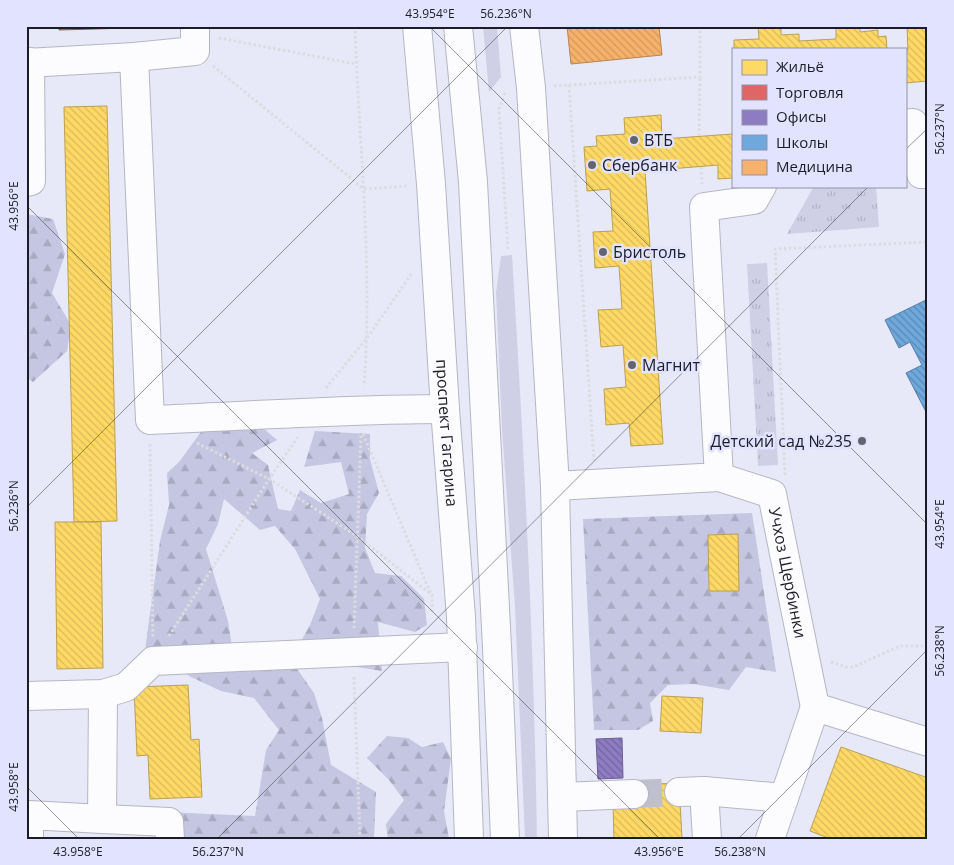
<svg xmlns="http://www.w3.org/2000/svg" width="954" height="865" viewBox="0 0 954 865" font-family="'Open Sans',sans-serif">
  <defs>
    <pattern id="forest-firs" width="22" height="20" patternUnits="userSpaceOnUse" patternTransform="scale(1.25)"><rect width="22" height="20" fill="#c5c6e1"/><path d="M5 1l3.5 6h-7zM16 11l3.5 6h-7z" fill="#a9aac1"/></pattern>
    <pattern id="park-tufts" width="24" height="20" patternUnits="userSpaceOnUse" patternTransform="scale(1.25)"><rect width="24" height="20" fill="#cfd0e6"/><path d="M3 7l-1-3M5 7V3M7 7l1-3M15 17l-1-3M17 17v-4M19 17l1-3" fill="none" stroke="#b1b2c5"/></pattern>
    <pattern id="homes-back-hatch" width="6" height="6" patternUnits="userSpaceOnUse" patternTransform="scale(1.25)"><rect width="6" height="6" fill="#ffd966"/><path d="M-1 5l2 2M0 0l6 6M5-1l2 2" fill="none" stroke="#daba58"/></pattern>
    <pattern id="shops-back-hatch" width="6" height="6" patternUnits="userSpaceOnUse" patternTransform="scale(1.25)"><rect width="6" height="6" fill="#e06666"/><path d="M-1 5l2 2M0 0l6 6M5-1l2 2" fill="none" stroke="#b55354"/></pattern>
    <pattern id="offices-back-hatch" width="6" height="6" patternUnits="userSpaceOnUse" patternTransform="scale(1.25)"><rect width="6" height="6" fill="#8e7cc3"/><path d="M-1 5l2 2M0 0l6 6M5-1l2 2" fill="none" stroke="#73659e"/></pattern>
    <pattern id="schools-back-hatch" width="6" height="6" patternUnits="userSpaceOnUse" patternTransform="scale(1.25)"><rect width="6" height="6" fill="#6fa8dc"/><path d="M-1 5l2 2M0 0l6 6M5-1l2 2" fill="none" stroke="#5a88b2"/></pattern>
    <pattern id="health-back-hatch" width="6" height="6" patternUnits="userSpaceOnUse" patternTransform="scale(1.25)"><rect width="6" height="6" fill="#f6b26b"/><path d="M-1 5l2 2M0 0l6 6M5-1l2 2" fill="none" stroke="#d2985d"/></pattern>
  </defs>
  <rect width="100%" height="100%" fill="#e8e9f8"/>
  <g fill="#cfd0e6">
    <path d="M483 26H497L501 77 489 92Z"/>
    <path d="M512 255C524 450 534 644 537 839H525L515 607 502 430 496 292 501 256Z"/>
  </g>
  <g fill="url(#forest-firs)">
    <path d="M26 214 53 219 65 254 52 293 71 325 67 351 33 382 26 377Z"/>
    <path d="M209 421 257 423 277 440 252 453 268 465 278 509 291 511 300 490 321 503 349 494 341 462 304 467 315 431 370 434V459L379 493 367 514 365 548 375 573 401 576 424 599 427 625 415 632 378 622 382 671 345 665 300 643 310 625 320 599 295 549 275 526 260 530 224 499 218 524 206 549 228 621 232 647 295 666 314 693 322 718 331 765 376 792 374 839H181L166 812 255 816 266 750 279 730 254 698 221 691 191 677 145 650 160 541 169 505 167 473 179 462Z"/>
    <path d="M752 513 776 672 746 667 729 690 693 684 668 685 650 703 653 721 638 730H594L583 519Z"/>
    <path d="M387 736 408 738 422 747 443 742 451 759 444 811 449 839H388L386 824 404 800 389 780 367 758Z"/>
  </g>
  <g fill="url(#park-tufts)">
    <path d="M814 186H876L879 227 787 234Z"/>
    <path d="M767 263 778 465 758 466 747 264Z"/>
  </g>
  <g fill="url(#homes-back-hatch)" stroke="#bba053">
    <path d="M758 26H781V35L799 34V41L836 39V26H860V32L878 30V37L886 36 887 49H734V40L759 39Z"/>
    <path d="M928 26V81L905 83V50H908L907 27Z"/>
    <path d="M107 106 117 521 74 522 64 107Z"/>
    <path d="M661 115 662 139 733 134V178L718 179V165L645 171 663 444 631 446 629 423 606 425 604 389 626 387 623 345 601 347 598 310 622 309 619 266 595 268 593 232 613 231 610 189 587 191 584 147 597 146 596 136 625 134 624 118Z"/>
    <path d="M55 522H101L103 668 57 669Z"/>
    <path d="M738 534 739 591H709L708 535Z"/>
    <path d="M188 685 191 740 199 739 202 797 150 799 148 755 137 756 134 687Z"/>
    <path d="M662 696 703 698 701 733 660 731Z"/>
    <path d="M841 747 928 778V839H831L810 831Z"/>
    <path d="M679 783 682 839H614L613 806 634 785Z"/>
  </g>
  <path fill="url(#shops-back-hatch)" stroke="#a55053" d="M59 26H163V27L59 30Z"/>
  <path fill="url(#offices-back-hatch)" stroke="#6c5f94" d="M622 738 623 778 598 779 596 739Z"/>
  <path fill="url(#schools-back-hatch)" stroke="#567ea6" d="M928 299V411L926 412 906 373 922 365 910 342 899 348 885 320Z"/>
  <path fill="url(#health-back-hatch)" stroke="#b58557" d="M567 26H659L662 55 571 64Z"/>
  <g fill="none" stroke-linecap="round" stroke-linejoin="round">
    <path stroke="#bfc0ce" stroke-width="28" stroke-dasharray="28 14" stroke-linecap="butt" d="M634 794 679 792"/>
    <defs>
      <g id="minor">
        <path d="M524 26 531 88 555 486 563 839"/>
        <path d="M134 57 150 420C248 416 346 409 445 409"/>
        <path d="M26 63 134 57 195 51V26"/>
        <path d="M905 124 913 123 921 174H928"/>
        <path d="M26 182 31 181 30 62"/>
        <path id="s1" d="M719 477 772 494 815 707"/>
        <path d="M555 486 719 477 704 207 754 200 762 186"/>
        <path d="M26 696 103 694 126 687 153 661 463 647"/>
        <path d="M815 707 928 742"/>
        <path d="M704 791 784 798"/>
        <path d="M679 792 704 791 707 839"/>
        <path d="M562 797 634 794"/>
        <path d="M102 819 169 822 170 839"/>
        <path d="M29 839V815L102 819 103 694"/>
        <path d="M770 839 815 707"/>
      </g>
      <g id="major">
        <path id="s2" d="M417 26 431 184 445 409 461 617 469 839"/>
        <path d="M458 26 473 182 497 647 505 839"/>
      </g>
    </defs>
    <use href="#minor" stroke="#b5b6c3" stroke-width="30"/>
    <use href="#major" stroke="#b5b6c3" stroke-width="30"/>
    <g stroke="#dcdce0" stroke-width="3" stroke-dasharray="2.5 2.5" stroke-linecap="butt">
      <path d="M355 26C359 146 373 266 364 386"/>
      <path d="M219 38 356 64"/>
      <path d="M213 66 364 189 408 186"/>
      <path d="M569 85 594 461"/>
      <path d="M554 86 700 77V26"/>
      <path d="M505 93 499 109 508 250"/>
      <path d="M699 136 700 77"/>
      <path d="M701 167 702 184"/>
      <path d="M326 388 367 338 412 273"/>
      <path d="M363 434 431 594"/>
      <path d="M197 443 269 479 357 536 432 595V614"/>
      <path d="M150 444 153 637"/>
      <path d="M785 475 775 249 928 242"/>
      <path d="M354 628 361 435"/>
      <path d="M169 636 269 479 298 437"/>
      <path d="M831 662 846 667H853L900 646H928"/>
      <path d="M354 677 360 839"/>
    </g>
    <use href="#minor" stroke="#fcfcfe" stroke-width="28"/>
    <use href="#major" stroke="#fcfcfe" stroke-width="28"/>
  </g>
  <path fill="none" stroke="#1c1c28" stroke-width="1" stroke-opacity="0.45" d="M429 26 928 525M905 150 928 128M26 205 660 839M26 508 508 26M26 786 79 839M217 839 869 186M738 839 928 649"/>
  <g fill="#636471" stroke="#e2e3fe" stroke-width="2">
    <circle cx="634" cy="140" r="5"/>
    <circle cx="592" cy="165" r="5"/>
    <circle cx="603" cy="252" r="5"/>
    <circle cx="632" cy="365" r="5"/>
    <circle cx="862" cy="441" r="5"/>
  </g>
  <g text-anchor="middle" stroke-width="5" stroke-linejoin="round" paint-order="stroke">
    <g font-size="16" fill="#1c1c28" stroke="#e2e3fe" text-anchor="start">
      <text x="644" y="146">ВТБ</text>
      <text x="602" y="171">Сбербанк</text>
      <text x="613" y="258">Бристоль</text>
      <text x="642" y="371">Магнит</text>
      <text x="852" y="447" text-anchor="end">Детский сад №235</text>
    </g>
    <g font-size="16" fill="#1c1c28" stroke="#e2e3fe">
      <text dy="6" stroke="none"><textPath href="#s2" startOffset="408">проспект Гагарина</textPath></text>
      <text dy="6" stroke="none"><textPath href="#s1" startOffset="136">Учхоз Щербинки</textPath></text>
    </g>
  </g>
  <rect width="954" height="865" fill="none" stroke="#e2e3fe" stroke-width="55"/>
  <rect x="732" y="48" width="175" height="140" fill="#e2e3fe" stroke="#9393a8"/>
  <rect x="742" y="60" width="25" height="15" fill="#ffd966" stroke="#9393a8"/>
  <text x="776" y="72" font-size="15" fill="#1c1c28">Жильё</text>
  <rect x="742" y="85" width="25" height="15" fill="#e06666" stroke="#9393a8"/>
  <text x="776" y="98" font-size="15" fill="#1c1c28">Торговля</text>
  <rect x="742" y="110" width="25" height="15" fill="#8e7cc3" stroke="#9393a8"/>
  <text x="776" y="122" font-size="15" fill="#1c1c28">Офисы</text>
  <rect x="742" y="135" width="25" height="15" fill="#6fa8dc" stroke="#9393a8"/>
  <text x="776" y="148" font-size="15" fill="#1c1c28">Школы</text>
  <rect x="742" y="160" width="25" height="15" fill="#f6b26b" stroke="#9393a8"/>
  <text x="776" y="172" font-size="15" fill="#1c1c28">Медицина</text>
  <rect x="28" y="28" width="898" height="810" fill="none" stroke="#1c1c28" stroke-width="2"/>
  <g font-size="12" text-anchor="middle" fill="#1c1c28">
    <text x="430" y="18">43.954°E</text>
    <text x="506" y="18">56.236°N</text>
    <text transform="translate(940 129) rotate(-90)" y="4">56.237°N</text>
    <text transform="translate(14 206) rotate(-90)" y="4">43.956°E</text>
    <text transform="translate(14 506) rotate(-90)" y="4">56.236°N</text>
    <text transform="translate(940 524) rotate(-90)" y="4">43.954°E</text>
    <text transform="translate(940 651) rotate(-90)" y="4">56.238°N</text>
    <text transform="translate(14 787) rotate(-90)" y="4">43.958°E</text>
    <text x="78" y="856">43.958°E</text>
    <text x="218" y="856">56.237°N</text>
    <text x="659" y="856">43.956°E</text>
    <text x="740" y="856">56.238°N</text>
  </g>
</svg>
